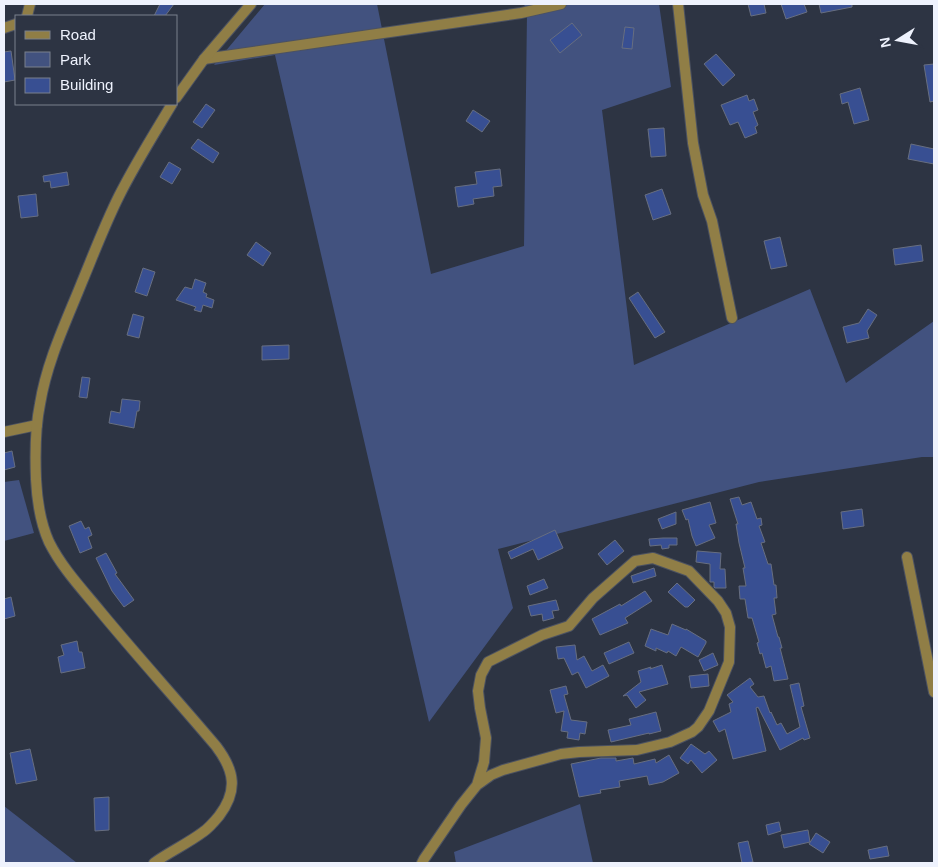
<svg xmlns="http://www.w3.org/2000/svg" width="938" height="867" viewBox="0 0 938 867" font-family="Helvetica,sans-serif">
  <rect width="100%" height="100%" fill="#2d3443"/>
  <g fill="#42527f">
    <path d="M265 4H377L431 274 524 246 527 13 524 4H659L671 87 602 110 634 365 810 289 846 383 934 321V457H922L759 482 498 549 513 608 429 722 275 55 214 65Z"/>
    <path d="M19 480 34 533 4 541V482Z"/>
    <path d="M580 804 593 863H456L454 852Z"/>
    <path d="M4 806 77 863H4Z"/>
  </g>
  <g fill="#384f92" stroke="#676e80">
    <path d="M160 4H174L165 16H154Z"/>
    <path d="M748 4H764L766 13 751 16Z"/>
    <path d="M781 4H804L807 12 786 19Z"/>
    <path d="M819 4H852V7L821 13Z"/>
    <path d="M572 23 582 35 560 53 550 40Z"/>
    <path d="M625 27 634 28 632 49 622 48Z"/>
    <path d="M11 51 15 80 4 82V52Z"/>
    <path d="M716 54 735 75 723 86 704 64Z"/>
    <path d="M934 64V101L930 102 924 65Z"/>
    <path d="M860 88 869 120 854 124 848 102 842 104 840 94Z"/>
    <path d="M747 95 749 101 754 99 758 110 753 112 758 125 755 127 757 133 745 138 738 122 730 125 721 105Z"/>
    <path d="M206 104 215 110 202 128 193 122Z"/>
    <path d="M473 110 490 121 482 132 466 121Z"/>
    <path d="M664 128 666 156 651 157 648 129Z"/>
    <path d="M198 139 219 153 213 163 191 148Z"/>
    <path d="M911 144 934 149V164L908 159Z"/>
    <path d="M169 162 181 169 172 184 160 177Z"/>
    <path d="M500 169 502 186 493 187 494 196 473 199 474 204 458 207 455 187 477 184 475 172Z"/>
    <path d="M67 172 69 185 51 188 50 181 44 182 43 176Z"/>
    <path d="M662 189 671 214 653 220 645 195Z"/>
    <path d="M36 194 38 216 21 218 18 196Z"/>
    <path d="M780 237 787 266 771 269 764 241Z"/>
    <path d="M256 242 271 253 263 266 247 255Z"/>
    <path d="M921 245 923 261 895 265 893 249Z"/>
    <path d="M143 268 155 272 147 296 135 292Z"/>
    <path d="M195 279 206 283 203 292 207 294 206 297 214 300 212 308 203 305 201 312 194 310 196 307 176 300 185 287 192 289Z"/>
    <path d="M638 292 665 332 655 338 629 298Z"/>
    <path d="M868 309 877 315 867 331 869 338 847 343 843 327 859 323Z"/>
    <path d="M133 314 144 317 139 338 127 335Z"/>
    <path d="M289 345V359L262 360V346Z"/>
    <path d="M82 377 90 378 87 398 79 397Z"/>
    <path d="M122 399 140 401 139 411H137L134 428 109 423 111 411 120 413Z"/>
    <path d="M12 451 15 467 4 470V453Z"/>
    <path d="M739 497 742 505 751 502 757 519 761 518 762 525 759 526 765 542 761 543 768 564H771L774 585H776L777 598H774L776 614 772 615 778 637H779L782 648H780L788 679 774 681 771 666 766 668 762 653 760 654 757 643 759 642 752 618H748L745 599H740L739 586H746L743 568H745L739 543 736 524H738L730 499Z"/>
    <path d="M710 502 716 523 709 525 715 538 696 546 692 536 688 519 686 520 682 510Z"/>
    <path d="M862 509 864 526 843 529 841 512Z"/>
    <path d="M676 512V524L662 529 658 519Z"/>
    <path d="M81 521 85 529 89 527 92 535 88 537 92 548 80 553 69 526Z"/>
    <path d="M555 530 563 548 538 560 533 549 511 559 508 552Z"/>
    <path d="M663 538H677V545H669V548L662 549 661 545 650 546 649 539Z"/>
    <path d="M615 540 624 551 607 565 598 554Z"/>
    <path d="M697 551 721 553 720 569H725L726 588H715L714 587V582H710V564L696 562Z"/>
    <path d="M106 553 117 573 115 574 134 600 124 607 112 591 96 558Z"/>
    <path d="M654 568 656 576 633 583 631 576Z"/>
    <path d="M544 579 548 588 530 595 527 586Z"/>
    <path d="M677 583 695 600 688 607H685L668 592Z"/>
    <path d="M645 591 652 601 625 618 628 623 600 635 592 619 620 604 621 606Z"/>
    <path d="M11 597 15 616 4 619V599Z"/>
    <path d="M556 600 559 610 552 611 554 618 543 621 542 614 531 616 528 606Z"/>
    <path d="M672 624 686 630V629L706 641V643L698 657 681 647 676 656 668 651 667 653 656 648V651L645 646 651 629 668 635Z"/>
    <path d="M77 641 79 652H82L85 668 61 673 58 657 64 655 61 645Z"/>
    <path d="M629 642 634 653 609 664 604 653Z"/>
    <path d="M575 645 577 660 584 656 592 671 603 665 609 676 586 688 578 672 572 675 564 658 558 659 556 647Z"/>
    <path d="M713 653 718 665 704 671 699 660Z"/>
    <path d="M662 665 668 684 639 692 646 700 636 708 627 695 623 696 641 682 638 671 651 667 650 669Z"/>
    <path d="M708 674 709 686 691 688 689 676Z"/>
    <path d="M750 678 754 684 750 687 758 697 764 696 770 713 771 712 777 725 781 723 787 734 800 727 790 685 799 683 804 706 801 707 810 738 804 740 803 738 780 750 758 707 756 708 766 751 733 759 725 729 719 732 713 721 731 712 729 704 733 702 727 695Z"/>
    <path d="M566 686 568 694 564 695 571 720 587 722 585 734 580 733 579 740 567 738 568 732 561 731 564 711 556 713 550 690Z"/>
    <path d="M656 712 661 731 649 734V733L611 742 608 730 631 725 629 719Z"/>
    <path d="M691 744 705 754 709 751 717 760 702 773 691 760 688 764 680 758Z"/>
    <path d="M30 749 37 780 16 784 10 753Z"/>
    <path d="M669 755 679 773 663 782 649 785 647 776 619 781 620 787 600 790 601 793 579 797 571 764 601 758H616V761L633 758 634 764 655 759 656 763Z"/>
    <path d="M109 797V830L95 831 94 798Z"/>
    <path d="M779 822 781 831 768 835 766 825Z"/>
    <path d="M808 830 810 842 784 848 781 835Z"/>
    <path d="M816 833 830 842 823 853 809 844Z"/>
    <path d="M748 841 753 862 742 863 738 843Z"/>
    <path d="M887 846 889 856 870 859 868 850Z"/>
  </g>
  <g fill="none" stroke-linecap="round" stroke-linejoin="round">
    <defs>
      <g id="minor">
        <path d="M678 4 693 143 703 195 712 221 732 318"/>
        <path d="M27 16 30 4"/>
        <path d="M4 28 16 24"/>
        <path d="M204 59 521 13 561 4"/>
        <path d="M4 432 37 425"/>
        <path d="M907 557 934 692"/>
        <path d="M422 863 424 859 461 805 477 785 491 775 503 770 561 754 579 752 637 750 670 742 692 732 698 727 709 711 729 662 730 627 726 613 718 601 689 571 653 558 635 561 593 598 569 626 542 635 488 662 481 675 478 691 480 708 486 738 484 762 477 785"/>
      </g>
      <g id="tertiary">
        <path d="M176 98 204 59 251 4"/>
        <path d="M154 863C169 852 187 844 203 832 209 828 214 822 219 816 238 791 235 771 216 746 178 701 138 657 100 611 82 589 62 568 49 542 40 522 37 500 36 479 35 454 35 428 40 404 47 361 66 322 82 282 94 253 105 224 119 196 135 164 154 134 172 104"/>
      </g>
    </defs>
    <use href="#minor" stroke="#4c5261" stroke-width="12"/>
    <use href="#tertiary" stroke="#4c5261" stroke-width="12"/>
    <use href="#minor" stroke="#907e46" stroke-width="10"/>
    <use href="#tertiary" stroke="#907e46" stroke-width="10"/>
  </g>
  <rect width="938" height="867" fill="none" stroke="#eef2fd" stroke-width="10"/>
  <rect x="15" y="15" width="162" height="90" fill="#2d3443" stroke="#7a808d"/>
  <rect x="25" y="31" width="25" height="8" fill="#907e46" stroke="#7a808d"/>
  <text x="60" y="40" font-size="15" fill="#eef2fd">Road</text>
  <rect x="25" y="52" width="25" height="15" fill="#42527f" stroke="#7a808d"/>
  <text x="60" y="65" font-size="15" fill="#eef2fd">Park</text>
  <rect x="25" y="78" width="25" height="15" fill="#384f92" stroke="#7a808d"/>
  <text x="60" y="90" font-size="15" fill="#eef2fd">Building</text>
  <g transform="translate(898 40) rotate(259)" stroke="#2d3443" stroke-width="4" paint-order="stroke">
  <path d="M0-4L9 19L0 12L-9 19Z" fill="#eef2fd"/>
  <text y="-8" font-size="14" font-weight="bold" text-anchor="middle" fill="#eef2fd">N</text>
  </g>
</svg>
